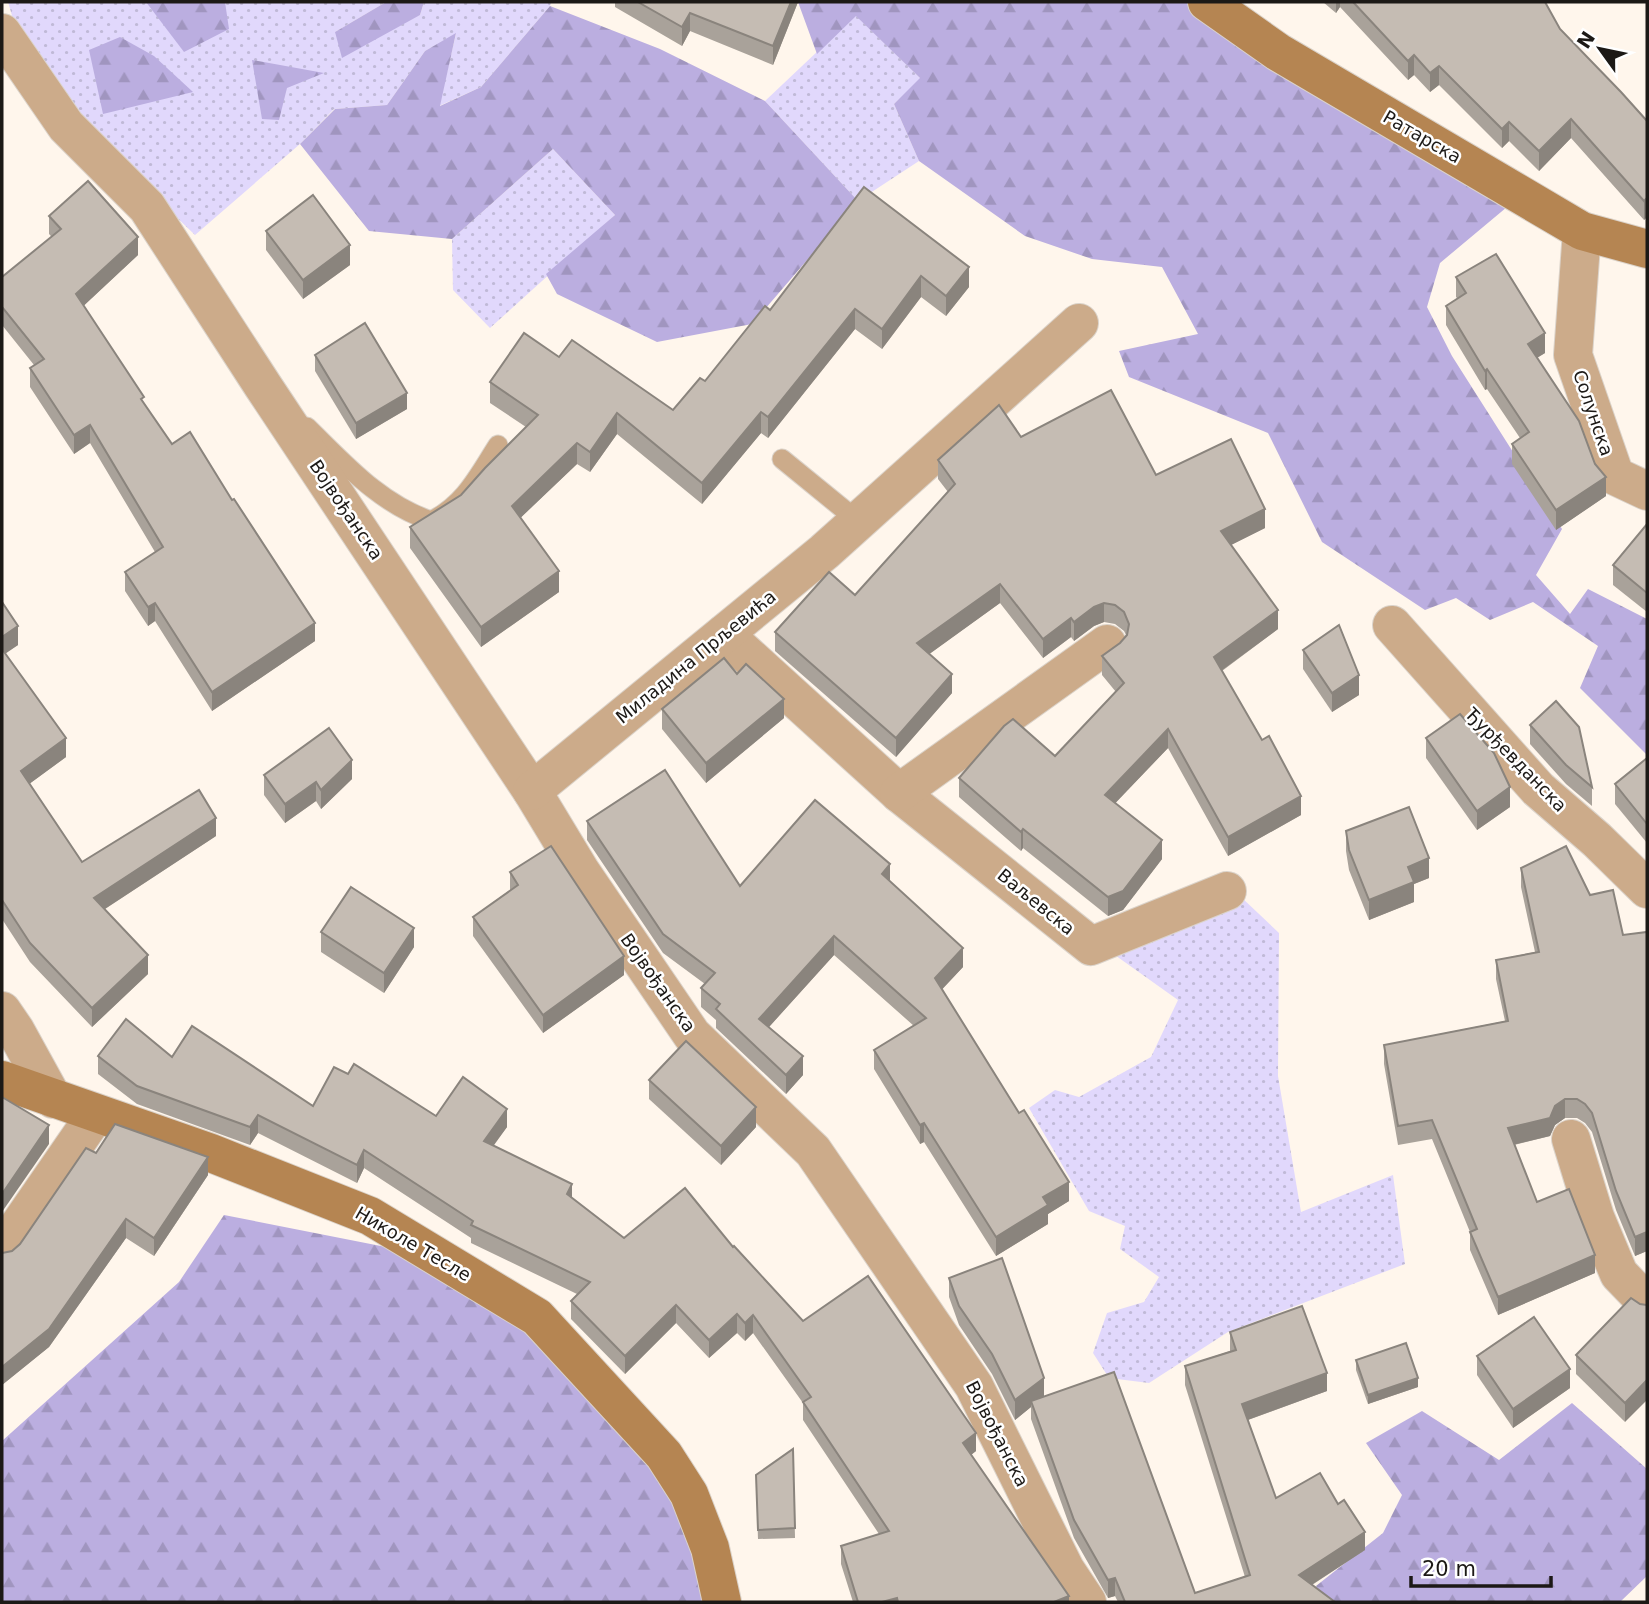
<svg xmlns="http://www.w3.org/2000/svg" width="1649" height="1604" viewBox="0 0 1649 1604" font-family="'DejaVu Sans',sans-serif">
  <defs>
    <pattern id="grass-dots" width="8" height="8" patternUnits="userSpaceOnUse" patternTransform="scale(1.75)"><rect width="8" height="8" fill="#e1d8fc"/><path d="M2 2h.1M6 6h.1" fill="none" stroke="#c0b9d7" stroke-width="1.8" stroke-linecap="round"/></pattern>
    <pattern id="forest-firs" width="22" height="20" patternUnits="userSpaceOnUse" patternTransform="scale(1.75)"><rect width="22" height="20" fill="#bbaee0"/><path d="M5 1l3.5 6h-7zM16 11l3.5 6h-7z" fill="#a095bf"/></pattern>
  </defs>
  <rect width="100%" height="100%" fill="#fff6ec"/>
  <g fill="url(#grass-dots)">
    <path d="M8 2H386L335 32 420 15 424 2H551L550 6 481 87 439 106 456 34 425 51 387 105 334 109 300 144 195 235 83 127 16 29Z"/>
    <path d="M856 15 921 79 894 104 919 161 858 201 765 101Z"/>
    <path d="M553 149 615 215 490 328 453 290 452 239Z"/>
    <path d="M1241 897 1279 933 1278 1076 1301 1212 1393 1175 1405 1264 1228 1332 1149 1383 1109 1378 1093 1353 1107 1313 1144 1302 1159 1277 1120 1249 1125 1226 1089 1211 1029 1108 1055 1090 1079 1097 1151 1057 1178 1000 1112 953Z"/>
  </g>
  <g fill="url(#forest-firs)">
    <path d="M146 2H225L229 29 184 52Z"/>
    <path d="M386 2H424L420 15 342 58 335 32Z"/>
    <path d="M798 2H1235L1507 207 1440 263 1427 307 1452 356 1562 529 1536 575 1570 614 1588 589 1647 619V755L1580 688 1598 646 1533 602 1490 620 1456 598 1425 610 1322 542 1268 433 1129 377 1119 351 1198 334 1162 267 1092 259 1025 236 919 161 894 104 920 78 856 16 817 54Z"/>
    <path d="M550 6 660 49 765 101 858 201 752 324 657 342 557 294 546 274 615 215 553 149 452 239 369 231 300 144 335 109 387 105 425 51 456 33 440 106 481 87Z"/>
    <path d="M120 37 154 56 193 92 103 114 89 50Z"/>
    <path d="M252 60 324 73 287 88 279 120 262 119Z"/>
    <path d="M224 1215 401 1250 559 1353 691 1465 741 1602H2V1441L179 1282Z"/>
    <path d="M1572 1403 1647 1469V1576L1620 1602H1325L1316 1586 1383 1533 1402 1495 1366 1443 1422 1411 1499 1460Z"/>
  </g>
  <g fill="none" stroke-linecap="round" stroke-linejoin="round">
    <defs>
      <g id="lane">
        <path d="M307 427C345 464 380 504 431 521 465 504 478 476 498 445"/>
        <path d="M782 459 858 521"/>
      </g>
      <g id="street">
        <path d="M2 33 66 126 147 207 263 386 532 791 581 872 692 1035 813 1151 974 1386 1065 1569 1087 1602"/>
        <path d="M1582 231 1573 355 1615 476 1647 491"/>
        <path d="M1392 625 1538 789 1597 840 1647 889"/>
        <path d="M724 634 899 793 1091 946 1227 891"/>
        <path d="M532 791 824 552 1079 323"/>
        <path d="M899 793 1107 644"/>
        <path d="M2 1011 15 1030 53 1099"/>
        <path d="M1571 1139 1595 1217 1619 1274 1647 1303"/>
        <path d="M2 1250 96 1114"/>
      </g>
      <g id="secondary">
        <path d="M1207 2 1278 52 1582 231 1647 249"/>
        <path d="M2 1080 211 1153 370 1216 537 1317 664 1455 689 1494 710 1548 722 1602"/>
      </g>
    </defs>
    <use href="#lane" stroke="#dbd3ca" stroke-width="21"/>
    <use href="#street" stroke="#dbd3ca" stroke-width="40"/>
    <use href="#secondary" stroke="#dbd3ca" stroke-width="40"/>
    <use href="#lane" stroke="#ccab8a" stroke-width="19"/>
    <use href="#street" stroke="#ccab8a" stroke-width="38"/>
    <use href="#secondary" stroke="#b58552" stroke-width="38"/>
  </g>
  <g fill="#a9a29a">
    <path d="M615 2H798L773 65 690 31 682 46 615 7Z"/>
    <path d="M1323 2H1545L1560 29 1647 121V217L1644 220 1571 138 1539 171 1509 141 1502 148 1439 85 1430 92 1414 75 1408 80 1340 7 1336 13Z"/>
    <path d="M864 187 969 287 946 316 921 297 882 349 855 329 768 438 761 433 702 504 617 434 590 472 577 464 520 518 559 592 481 647 410 548V527L461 495 526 427 490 403V382L559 357 673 410 705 381 770 310Z"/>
    <path d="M49 216 138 255 83 306 144 403 172 444 315 641 212 711 155 621 148 626 125 591V572L155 552 90 443 74 454 30 387V368L34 365 2 325V277L52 237 49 234Z"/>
    <path d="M266 231 350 265 303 299 266 250Z"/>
    <path d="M1456 277 1545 353 1537 358 1606 496 1556 530 1512 464V444L1520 438 1487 389 1485 390 1446 325V306L1458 299 1456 297Z"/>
    <path d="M315 355 407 409 356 439 315 371Z"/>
    <path d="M1021 437 1156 475 1265 528 1231 545 1278 629 1222 671 1301 815 1228 856 1168 748 1115 803 1162 859 1123 910 1108 916 1023 848 1021 851 959 797V778L1055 756 1116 692 1102 675V656L1120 643 1126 635 1124 631 1115 624 1104 622 1094 626 1074 641 1071 637 1043 658 1000 603 929 654 952 693 896 757 775 651V632L855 595 948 492 938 479V460Z"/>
    <path d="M1647 524V612L1613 585V565Z"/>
    <path d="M2 602 18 645 5 653 66 757 29 784 82 862 216 836 105 909 148 974 92 1027 30 962 2 919Z"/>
    <path d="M1303 650 1359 695 1332 712 1303 669Z"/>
    <path d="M737 674 784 718 706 783 662 729V709Z"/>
    <path d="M1530 725 1592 787V806L1566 784 1530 744Z"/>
    <path d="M1426 738 1510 807 1477 830 1426 758Z"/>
    <path d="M1647 758V843L1615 804V784Z"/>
    <path d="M264 775 352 779 321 809 316 801 285 823 264 795Z"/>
    <path d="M587 821 740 886 890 882 963 967 942 989 1069 1201 1048 1214V1224L996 1256 924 1142 920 1144 874 1069V1050L914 1026 834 955 769 1027 803 1075 786 1094 716 1028V1020L701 1007V988L705 984 663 953 587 840Z"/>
    <path d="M1346 831 1429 878 1414 884V902L1369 920 1349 870 1346 851Z"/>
    <path d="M1521 868 1590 895 1623 935 1647 932V1251L1635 1256 1616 1210 1592 1132 1585 1123 1577 1118H1565L1555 1125 1550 1136 1514 1145 1537 1202 1595 1273 1498 1315 1470 1250V1232L1432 1139 1398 1145 1384 1064V1045L1505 1021 1496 979V960L1535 952 1521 887Z"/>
    <path d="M510 872 624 975 543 1033 473 936V917L510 890Z"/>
    <path d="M321 932 414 947 384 993 321 952Z"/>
    <path d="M98 1056 172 1057 313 1106 436 1116 507 1127 493 1145 572 1198 624 1238 733 1247 803 1321 976 1451 971 1455 1069 1602H853L841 1564V1546L879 1534 803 1420V1403L753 1333 745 1341 737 1333 709 1358 676 1323 625 1374 571 1319V1301L577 1294 471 1243V1238L364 1168 357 1183 258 1133 250 1145 137 1104 98 1074Z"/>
    <path d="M649 1080 756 1127 721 1165 649 1099Z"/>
    <path d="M96 1153 208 1175 154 1256 126 1238 49 1347 2 1385V1253L12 1251 20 1244Z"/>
    <path d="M949 1278 1044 1396 1195 1593 1245 1577 1185 1385V1366L1230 1351V1332L1327 1391 1248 1420 1276 1498 1365 1550 1312 1585 1335 1602H1118L1115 1596 1108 1598 1074 1538 1031 1419V1407L1015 1420 992 1374 959 1325 949 1297Z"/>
    <path d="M1640 1304 1625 1422 1576 1374V1355Z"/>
    <path d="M1477 1356 1570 1388 1513 1428 1477 1375Z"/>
    <path d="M1356 1360 1418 1387 1368 1404 1356 1370Z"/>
    <path d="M793 1449 795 1538 758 1539 756 1475Z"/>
  </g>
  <g fill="#8a847d">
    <path d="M791 2H798L773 65V46Z"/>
    <path d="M1336 2H1340V7L1336 13Z"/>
    <path d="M690 13V31L682 46V27Z"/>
    <path d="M1414 55V75L1408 80V61Z"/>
    <path d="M1439 66V85L1430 92V73Z"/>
    <path d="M1571 119V138L1539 171V151Z"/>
    <path d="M1509 122V141L1502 148V129Z"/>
    <path d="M1647 198V217L1644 220V201Z"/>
    <path d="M138 237V255L76 313V294Z"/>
    <path d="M350 245V265L303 299V280Z"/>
    <path d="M969 267V287L946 316V296Z"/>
    <path d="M921 276V297L882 349V329Z"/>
    <path d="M855 309V329L768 438V417Z"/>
    <path d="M1545 333V353L1528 363V344Z"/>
    <path d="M1487 369V389L1485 390V371Z"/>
    <path d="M407 393V409L356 439V423Z"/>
    <path d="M761 412V433L702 504V483Z"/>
    <path d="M617 413V434L590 472V452Z"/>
    <path d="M90 425V443L74 454V435Z"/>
    <path d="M577 443V464L512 526V506Z"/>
    <path d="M1606 477V496L1556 530V510Z"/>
    <path d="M1265 509V528L1221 550V531Z"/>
    <path d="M559 571V592L481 647V627Z"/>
    <path d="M1000 584V603L917 663V643Z"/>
    <path d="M155 603V621L148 626V607Z"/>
    <path d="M1104 603V622L1094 626 1074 641V622L1094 607Z"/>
    <path d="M1278 610V629L1214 676V657Z"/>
    <path d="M1071 618V637L1043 658V639Z"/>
    <path d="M315 623V641L212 711V692Z"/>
    <path d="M18 626V645L2 656V637Z"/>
    <path d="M952 674V693L896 757V738Z"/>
    <path d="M1359 675V695L1332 712V693Z"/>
    <path d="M784 699V718L706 783V763Z"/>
    <path d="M1168 729V748L1105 814V795Z"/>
    <path d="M66 738V757L21 790V771Z"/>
    <path d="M352 760V779L321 809V790Z"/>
    <path d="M316 782V801L285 823V804Z"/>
    <path d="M1510 787V807L1477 830V811Z"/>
    <path d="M1301 796V815L1228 856V837Z"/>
    <path d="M216 818V836L94 916V898Z"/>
    <path d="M1023 829V848L1021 851V832Z"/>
    <path d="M1162 840V859L1123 910 1108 916V897Z"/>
    <path d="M1429 858V878L1414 884V902L1369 920V900L1408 867Z"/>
    <path d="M890 864V884L882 874Z"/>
    <path d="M414 928V947L384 993V973Z"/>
    <path d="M834 936V955L759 1038V1019Z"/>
    <path d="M963 948V967L935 997V978Z"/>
    <path d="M148 955V974L92 1027V1008Z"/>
    <path d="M624 956V975L543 1033V1015Z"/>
    <path d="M803 1056V1075L786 1094V1075Z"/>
    <path d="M1565 1099V1118L1555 1125 1550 1136 1508 1146V1128L1555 1106Z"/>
    <path d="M756 1107V1127L721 1165V1146Z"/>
    <path d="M507 1109V1127L484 1159V1141Z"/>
    <path d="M258 1115V1133L250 1145V1127Z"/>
    <path d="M924 1123V1142L920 1144V1125Z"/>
    <path d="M49 1125V1144L2 1212V1194Z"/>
    <path d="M364 1150V1168L357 1183V1165Z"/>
    <path d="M208 1157V1175L154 1256V1238Z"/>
    <path d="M1069 1182V1201L1048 1214V1224L996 1256V1237L1043 1197Z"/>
    <path d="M572 1184V1202L567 1194Z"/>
    <path d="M126 1219V1238L49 1347 2 1385V1367Z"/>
    <path d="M1647 1232V1251L1635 1256V1237Z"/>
    <path d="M1595 1255V1273L1498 1315V1297Z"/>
    <path d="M676 1305V1323L625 1374V1356Z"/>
    <path d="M737 1314V1333L709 1358V1340Z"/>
    <path d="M753 1315V1333L745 1341V1323Z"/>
    <path d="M1570 1369V1388L1513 1428V1409Z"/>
    <path d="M1327 1373V1391L1242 1422V1404Z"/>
    <path d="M1044 1378V1397L1031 1401V1407L1015 1420V1400Z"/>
    <path d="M1418 1378V1387L1368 1404V1395Z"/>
    <path d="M1647 1380V1400L1625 1422V1403Z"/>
    <path d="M976 1433V1451L963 1461V1443Z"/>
    <path d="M1365 1532V1550L1299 1593V1575Z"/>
    <path d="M1115 1578V1596L1108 1598V1580Z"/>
    <path d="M1069 1596V1602H1054Z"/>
    <path d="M897 1598V1602H882Z"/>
  </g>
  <g fill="#c5bcb3" stroke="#8a847d" stroke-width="2">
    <path d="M638 2H791L773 46 690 13 682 27Z"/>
    <path d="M1353 2H1545L1560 29 1621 92 1647 121V198L1644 201 1571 119 1539 151 1509 122 1502 129 1439 66 1430 73 1414 55 1408 61Z"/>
    <path d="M88 181 138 237 76 294 144 397 141 399 172 444 190 432 232 500 234 499 315 623 212 692 155 603 148 607 125 572 163 547 90 425 74 435 30 368 44 359 2 307V277L61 229 49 216Z"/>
    <path d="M864 187 969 267 946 296 921 276 882 329 855 309 768 417 761 412 702 483 617 413 590 452 577 443 512 506 559 571 481 627 410 527 461 495 485 468 538 415 490 382 524 333 559 357 572 340 673 410 700 378 705 381 765 306 770 310Z"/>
    <path d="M313 195 350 245 303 280 266 231Z"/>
    <path d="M1496 254 1545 333 1528 344 1579 421 1595 464 1606 477 1556 510 1512 444 1529 432 1487 369 1485 371 1446 306 1466 293 1456 277Z"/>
    <path d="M365 323 407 393 356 423 315 355Z"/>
    <path d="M1111 390 1156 475 1231 439 1265 509 1221 531 1278 610 1214 657 1262 740 1269 736 1301 796 1228 837 1168 729 1105 795 1162 840 1123 891 1108 897 1023 829 1021 832 959 778 1004 726 1013 719 1055 756 1124 683 1102 656 1120 643 1127 635 1129 624 1124 612 1115 605 1104 603 1094 607 1074 622 1071 618 1043 639 1000 584 917 643 952 674 896 738 775 632 829 572 855 595 955 484 938 460 999 405 1021 437Z"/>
    <path d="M1647 524V593L1613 565Z"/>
    <path d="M2 602 18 626 2 637Z"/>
    <path d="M1339 625 1359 675 1332 693 1303 650Z"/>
    <path d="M2 649 66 738 21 771 82 862 199 790 216 818 94 898 148 955 92 1008 30 943 2 900Z"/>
    <path d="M724 658 737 674 746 664 784 699 706 763 662 709Z"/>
    <path d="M1556 701 1579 727 1592 787 1566 765 1530 725Z"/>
    <path d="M1460 714 1494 753 1510 787 1477 811 1426 738Z"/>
    <path d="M329 728 352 760 321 790 316 782 285 804 264 775Z"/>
    <path d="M1647 758V824L1615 784Z"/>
    <path d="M665 770 740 886 815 800 890 864 882 874 963 948 935 978 1019 1113 1024 1110 1069 1182 1043 1197 1048 1205 996 1237 924 1123 920 1125 874 1050 926 1018 834 936 759 1019 803 1056 786 1075 716 1009 720 1004 701 988 715 973 663 934 587 821Z"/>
    <path d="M1409 807 1429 858 1408 867 1414 882 1369 900 1349 850 1346 831Z"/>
    <path d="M551 846 624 956 543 1015 473 917 518 885 510 872Z"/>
    <path d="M1566 846 1590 895 1613 890 1623 935 1647 932V1232L1635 1237 1616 1191 1592 1113 1585 1104 1577 1099H1565L1555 1106 1550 1118 1508 1128 1537 1202 1569 1189 1595 1255 1498 1297 1470 1232 1477 1229 1432 1120 1398 1126 1384 1045 1508 1021 1496 960 1539 952 1521 868Z"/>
    <path d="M351 887 414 928 384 973 321 932Z"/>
    <path d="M126 1019 172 1057 192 1026 313 1106 334 1067 348 1074 354 1064 436 1116 463 1077 507 1109 484 1141 572 1184 567 1194 624 1238 685 1188 733 1247 734 1246 803 1321 868 1276 976 1433 963 1443 1069 1596 1054 1602H898L897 1598 882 1602H858L841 1546 889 1531 803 1402 811 1397 753 1315 745 1323 737 1314 709 1340 676 1305 625 1356 571 1301 590 1282 471 1225 473 1221 364 1150 357 1165 258 1115 250 1127 137 1086 98 1056Z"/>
    <path d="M686 1041 756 1107 721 1146 649 1080Z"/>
    <path d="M2 1097 49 1125 2 1194Z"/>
    <path d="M115 1124 208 1157 154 1238 126 1219 49 1329 2 1367V1253L12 1251 20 1244 86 1148 96 1153Z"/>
    <path d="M1002 1258 1044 1378 1015 1400 992 1354 959 1306 949 1278Z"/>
    <path d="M1631 1298 1640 1304 1647 1305V1380L1625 1403 1576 1355Z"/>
    <path d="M1302 1306 1327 1373 1242 1404 1276 1498 1320 1473 1338 1504 1344 1500 1365 1532 1299 1575 1335 1602H1125L1115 1578 1108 1580 1074 1520 1031 1401 1114 1372 1195 1593 1250 1575 1185 1366 1236 1350 1230 1332Z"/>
    <path d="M1534 1317 1570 1369 1513 1409 1477 1356Z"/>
    <path d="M1406 1343 1418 1378 1368 1395 1356 1360Z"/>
    <path d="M793 1449 795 1528 758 1530 756 1475Z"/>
  </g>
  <g text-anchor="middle" stroke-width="5" stroke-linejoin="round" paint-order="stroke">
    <g font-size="18" fill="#1c1916" stroke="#fff">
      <text transform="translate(1422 137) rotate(30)" y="6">Ратарска</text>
      <text transform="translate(1593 413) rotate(71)" y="6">Солунска</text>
      <text transform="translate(346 510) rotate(56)" y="6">Војвођанска</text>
      <text transform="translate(696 657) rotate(-39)" y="6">Миладина Прљевића</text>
      <text transform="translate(1516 760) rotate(46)" y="6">Ђурђевданска</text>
      <text transform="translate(1036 902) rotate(39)" y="6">Ваљевска</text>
      <text transform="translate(658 983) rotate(55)" y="6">Војвођанска</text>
      <text transform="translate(413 1244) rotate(30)" y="6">Николе Тесле</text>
      <text transform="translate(997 1434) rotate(63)" y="6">Војвођанска</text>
    </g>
  </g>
  <rect width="1649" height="1604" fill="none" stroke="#1c1916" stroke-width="7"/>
  <g transform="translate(1600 49) rotate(303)" stroke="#ffffff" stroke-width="5" paint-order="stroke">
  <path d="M0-5L12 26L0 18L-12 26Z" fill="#1c1916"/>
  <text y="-10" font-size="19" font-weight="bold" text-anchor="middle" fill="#1c1916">N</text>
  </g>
  <path d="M1411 1576v10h140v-10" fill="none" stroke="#1c1916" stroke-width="3.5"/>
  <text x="1422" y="1576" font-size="21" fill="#1c1916" stroke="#ffffff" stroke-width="5" paint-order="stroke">20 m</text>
</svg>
